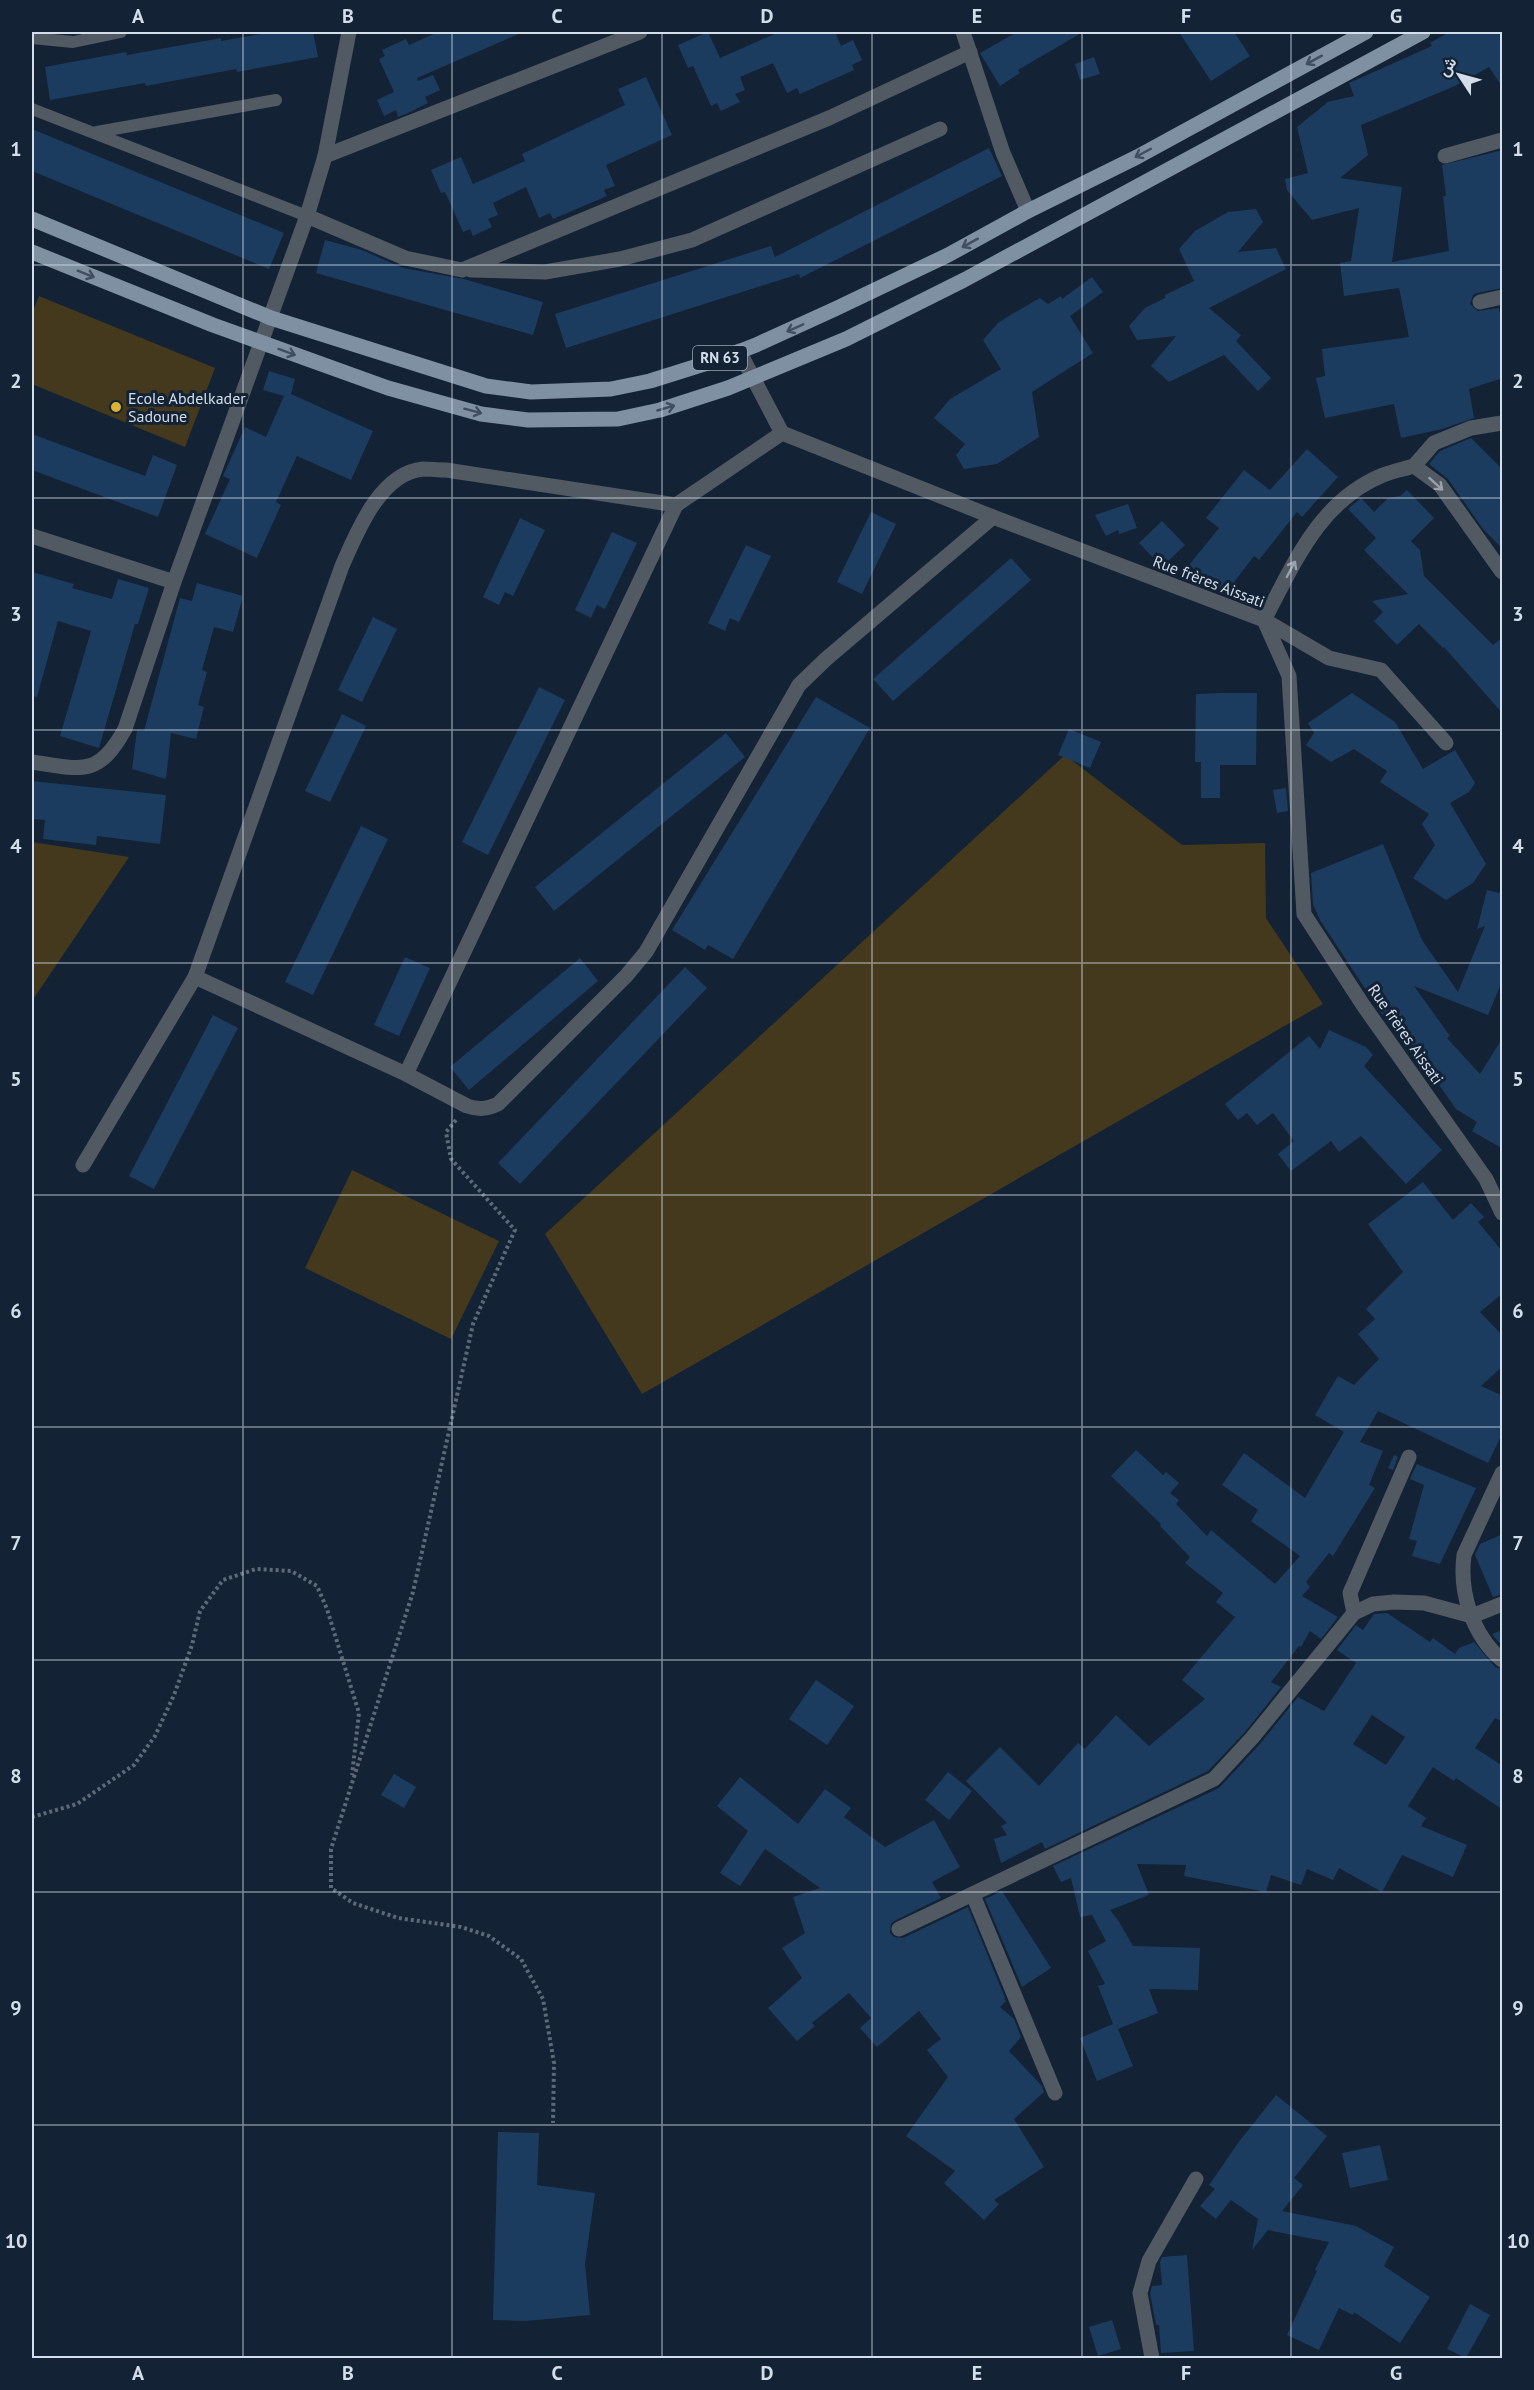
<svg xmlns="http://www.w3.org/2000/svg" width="1534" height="2390" viewBox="0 0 1534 2390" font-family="'PT Sans',Vazirmatn,sans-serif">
  <rect width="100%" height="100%" fill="#132234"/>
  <g fill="#44391c">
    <path d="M39 296 215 368 185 447 32 384V314Z"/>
    <path d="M1065 755 1182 845 1265 843 1266 918 1323 1004 642 1394 545 1234Z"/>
    <path d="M32 842 129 857 32 1001Z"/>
    <path d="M352 1170 499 1241 451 1339 305 1268Z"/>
  </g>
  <g fill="#1c3c5f" fill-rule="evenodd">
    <path d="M272 32H313L318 57 237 72 236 69 146 86 145 83 50 100 45 67 126 52 127 55 221 38V41Z"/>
    <path d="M438 32H523L417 78 418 81 433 75 440 90 425 97 428 103 408 113 398 117 396 110 384 116 377 100 394 92 379 59 385 56 382 50 406 39 409 45Z"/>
    <path d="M708 32 720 58 779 32H835L841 46 853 40 862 60 852 65 854 70 800 94 797 88 787 93 773 63 740 77 745 90 735 94 740 102 721 111 717 103 711 106 693 66 688 68 678 45Z"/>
    <path d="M1017 32H1083L1018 70 1020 73 1000 86 980 53Z"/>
    <path d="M1179 32H1234L1250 56 1211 81Z"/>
    <path d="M1449 32H1503V88L1489 67 1455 86 1361 125 1368 155 1340 178 1402 187 1392 262 1449 251 1443 196H1446L1442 165 1503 150V288L1477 293 1473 295 1470 304 1478 311 1499 308 1503 330V378L1469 389 1474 418 1442 429 1401 438 1394 404 1325 418 1316 378 1325 376 1322 349 1409 337 1399 288 1344 296 1340 263 1351 261 1359 208 1312 220 1287 190 1285 179 1308 173 1297 127 1328 102 1354 96 1349 83 1432 46 1430 43Z"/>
    <path d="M1094 57 1100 74 1080 80 1075 64Z"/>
    <path d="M646 77 672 135 606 165 615 186 604 190 607 196 553 219 550 213 539 218 526 187 493 203 498 215 488 219 492 227 473 236 470 229 463 232 445 192 441 193 431 170 461 157 473 184 525 161 522 154 625 105 618 89Z"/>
    <path d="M32 129 284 233 269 269 32 171Z"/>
    <path d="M989 148 1002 176 800 278 799 274 566 348 555 314 771 246 775 257Z"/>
    <path d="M1256 209 1263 222 1238 252 1276 248 1286 269 1209 308 1241 335 1236 341 1271 378 1258 391 1224 355 1169 382 1151 366 1176 336 1137 340 1129 326 1145 308 1165 298V295L1194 281 1179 249 1195 231 1228 212Z"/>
    <path d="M325 240 362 250 403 268 464 279 543 302 533 335 316 273Z"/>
    <path d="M1092 277 1103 292 1070 316 1093 353 1032 392 1039 437 997 464 964 469 956 455 965 444 934 418 950 399 1001 369 983 340 998 323 1012 314 1040 298 1048 304 1061 296 1062 299Z"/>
    <path d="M269 371 295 379 291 394 373 431 351 480 297 456 276 502 281 505 257 558 205 534 230 479 223 476 245 427 266 437 284 396 263 390Z"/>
    <path d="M32 434 145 476 153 455 177 465 158 517 32 470Z"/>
    <path d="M1471 438 1503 470V549L1483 529 1448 479 1429 464 1440 451Z"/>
    <path d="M1307 449 1338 477 1302 517 1297 512 1259 560 1254 556 1225 594 1189 565 1219 528 1206 518 1244 470 1270 490Z"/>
    <path d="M1407 490 1434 518 1411 541 1420 550 1424 576 1493 645 1503 637V714L1444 647 1443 648 1419 624 1397 645 1374 621 1383 612 1372 601 1408 594 1364 550 1376 538 1348 509 1361 498 1374 512 1388 498 1400 496Z"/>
    <path d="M1128 504 1137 528 1119 534 1118 530 1106 536 1095 515Z"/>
    <path d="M871 512 896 524 862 594 837 582Z"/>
    <path d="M520 518 545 530 513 596 505 592 499 605 483 597Z"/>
    <path d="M1162 521 1185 545 1162 567 1139 543Z"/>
    <path d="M612 532 637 543 605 609 597 605 591 618 575 610Z"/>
    <path d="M746 545 771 556 739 622 730 618 725 631 708 623Z"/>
    <path d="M1011 558 1031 580 893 701 873 679Z"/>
    <path d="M32 572 74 584 72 588 112 599 118 579 149 588 138 624H135L99 748 60 736 91 631 58 621 37 697 32 696Z"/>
    <path d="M197 583 243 596 233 632 214 627 202 670 207 672 198 705 204 707 196 739 171 733 166 779 132 769 137 730 144 731 180 598 192 601Z"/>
    <path d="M373 617 397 629 362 702 338 690Z"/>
    <path d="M539 687 565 700 488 855 462 842Z"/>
    <path d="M1223 693H1257L1256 765H1220V798H1201V762H1195L1196 694Z"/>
    <path d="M1352 693 1395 722 1423 769 1455 750 1475 783 1469 792 1450 803 1486 864 1473 883 1446 900 1413 878 1435 845 1422 824 1429 814 1380 782 1387 771 1354 749 1331 762 1306 745 1314 733 1308 723Z"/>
    <path d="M816 697 870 728 733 959 708 945 705 950 672 930Z"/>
    <path d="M342 714 366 726 330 802 305 791Z"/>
    <path d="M1069 729 1101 742 1090 768 1058 755Z"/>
    <path d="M726 733 745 757 554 911 535 887Z"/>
    <path d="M32 781 166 795 160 844 97 836 96 845 43 839 45 820 32 819Z"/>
    <path d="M1286 788 1288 811 1277 813 1273 790Z"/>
    <path d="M361 826 388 839 313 995 285 982Z"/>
    <path d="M1383 844 1422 940 1458 992 1485 926 1477 929 1487 890 1499 893 1503 886V979L1488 1015 1414 986 1450 1036 1447 1038 1480 1074 1503 1037V1149L1472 1131 1477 1122 1456 1109 1390 1015 1385 1019 1320 920 1313 904 1311 873Z"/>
    <path d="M405 957 430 968 399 1036 374 1025Z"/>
    <path d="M580 958 598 981 469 1090 450 1067Z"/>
    <path d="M685 967 707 988 520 1184 498 1163Z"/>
    <path d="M213 1015 238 1028 154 1189 129 1176Z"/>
    <path d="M1329 1030 1366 1047 1373 1055 1364 1066 1442 1150 1406 1184 1361 1136 1339 1152 1331 1141 1291 1171 1278 1154 1294 1141 1273 1113 1257 1125 1247 1113 1238 1120 1225 1104 1309 1036 1320 1049Z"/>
    <path d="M1423 1182 1453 1220 1471 1203 1484 1217 1478 1222 1502 1251 1503 1293 1480 1312 1503 1336V1366L1481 1386 1503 1396V1432L1488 1463 1378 1411 1360 1442 1383 1451 1369 1485 1375 1488 1333 1556 1329 1553 1306 1582 1310 1587 1302 1596 1338 1617 1321 1639 1310 1631 1301 1647 1299 1646 1271 1682 1281 1687 1245 1732 1208 1771 1045 1849 1042 1842 1001 1863 994 1839 1007 1835 1001 1826 1007 1823 966 1781 1000 1747 1039 1786 1078 1743 1085 1749 1116 1715 1149 1746 1205 1699 1182 1680 1235 1617 1216 1602 1223 1593 1185 1563 1190 1557 1160 1526 1161 1524 1111 1476 1136 1450 1163 1475 1166 1472 1179 1483 1170 1493 1179 1500 1176 1504 1207 1536 1211 1530 1275 1584 1300 1556 1251 1521 1258 1510 1222 1485 1244 1453 1305 1498 1344 1432 1315 1415 1338 1376 1354 1385 1379 1359 1358 1334 1375 1319 1366 1309 1403 1272 1368 1224Z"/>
    <path d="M1394 1455 1398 1457 1393 1470 1388 1468Z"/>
    <path d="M1417 1464 1476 1488 1440 1564 1412 1556 1417 1541 1409 1539 1424 1485 1410 1479Z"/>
    <path d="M1503 1534V1594L1493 1597 1475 1555 1480 1544Z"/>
    <path d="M1387 1613 1430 1642 1433 1638 1455 1654 1459 1648 1474 1642 1495 1667 1503 1669V1722L1495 1718 1475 1748 1503 1766V1810L1456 1778 1454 1781 1433 1767 1408 1806 1426 1818 1421 1826 1467 1845 1453 1877 1402 1855 1382 1892 1339 1868 1333 1880 1307 1869 1301 1885 1271 1875 1266 1892 1184 1876 1186 1865 1137 1864 1149 1895 1110 1910 1118 1920 1133 1946 1200 1948 1198 1990 1149 1989 1158 2013 1118 2029 1133 2066 1097 2081 1080 2038 1113 2024 1098 1986 1105 1984 1088 1951 1106 1941 1092 1915 1080 1917 1071 1878 1061 1882 1053 1866 1219 1788 1259 1745 1298 1697 1324 1711 1356 1663 1337 1650 1356 1625 1363 1630 1374 1614ZM1372 1715 1405 1737 1386 1765 1353 1744Z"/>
    <path d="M1503 1630V1647L1492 1634Z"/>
    <path d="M816 1680 854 1706 827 1745 789 1719Z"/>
    <path d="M948 1772 972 1791 949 1820 925 1800Z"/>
    <path d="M394 1774 416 1787 404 1808 381 1795Z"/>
    <path d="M740 1777 798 1824 825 1789 851 1808 844 1817 885 1847 934 1820 960 1867 932 1882 941 1898 894 1921 891 1924 890 1933 894 1937 903 1938 968 1907 1005 1998 1004 1999 1006 2001 1000 2007 1014 2019 1021 2037 1009 2051 1042 2086 1044 2092 1014 2119 1044 2167 994 2200 999 2204 984 2220 944 2183 955 2171 906 2136 948 2077 927 2050 941 2039 919 2011 877 2047 860 2028 871 2018 849 1993 812 2023 815 2026 797 2041 768 2008 802 1978 782 1948 805 1933 793 1897 820 1888 765 1849 740 1886 720 1873 748 1831 717 1806Z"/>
    <path d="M1002 1891 1051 1968 1022 1987 985 1899Z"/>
    <path d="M1276 2095 1327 2136 1294 2178 1303 2185 1282 2211 1356 2226 1394 2247 1384 2266 1430 2297 1400 2343 1354 2312 1353 2315 1339 2308 1319 2350 1287 2335 1317 2271 1315 2270 1329 2242 1268 2230 1252 2250 1258 2219 1231 2200 1216 2219 1200 2206 1215 2189 1209 2185 1238 2143Z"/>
    <path d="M498 2132 539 2133 537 2185 595 2193 585 2264 590 2315 526 2321 493 2320Z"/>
    <path d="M1380 2145 1388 2180 1350 2188 1342 2153Z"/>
    <path d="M1187 2255 1194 2351 1161 2353 1159 2325H1156L1150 2293 1152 2286 1162 2285 1160 2262 1162 2257Z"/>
    <path d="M1470 2304 1490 2315 1466 2358 1447 2349Z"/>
    <path d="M1112 2320 1121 2349 1098 2356 1089 2327Z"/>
  </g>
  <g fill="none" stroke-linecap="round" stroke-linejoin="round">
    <g stroke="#5c6979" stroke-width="4" stroke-dasharray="3 3" stroke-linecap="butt">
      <path d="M456 1120 446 1132 451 1159 515 1230 473 1324 413 1592 331 1849V1888L353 1903 398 1918 461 1927 489 1936 521 1959 543 1999 554 2063 553 2123"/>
      <path d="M32 1817 77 1804 134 1765 155 1736 174 1695 192 1645 200 1611 223 1580 256 1569 291 1571 317 1586 327 1609 359 1713 352 1775"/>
    </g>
    <g stroke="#515962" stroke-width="12">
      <path d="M32 38 73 42 121 32"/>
      <path d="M32 109 307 216"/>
      <path d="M97 132 276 100"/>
    </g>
    <g stroke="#515962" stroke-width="15">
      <path d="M963 32 1003 153 1028 211"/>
      <path d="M325 156 640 32"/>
      <path d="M1445 156 1502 140"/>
      <path d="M307 216 405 258 462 270 829 118 970 52"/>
      <path d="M471 270 545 272 620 259 692 240 940 129"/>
      <path d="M1480 302 1502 297"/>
      <path d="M739 351 782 433 993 517 1264 620 1289 676 1304 914 1363 1005 1486 1179 1502 1213"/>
      <path d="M1414 466 1434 443 1471 428 1502 423"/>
      <path d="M32 536 174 582"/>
      <path d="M1446 743 1381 670 1329 658 1264 620C1294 564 1319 501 1383 475 1393 471 1404 469 1414 466L1440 485 1502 572"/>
      <path d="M32 762C81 769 98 778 125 729L174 582 307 216 325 156 349 32"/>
      <path d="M195 977 406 1074 467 1106C479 1110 487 1109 498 1104L626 976 646 952 799 685 826 659 993 517"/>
      <path d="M406 1074 676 505 782 433"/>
      <path d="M83 1165 195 977 342 566C357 532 380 473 423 469 430 469 439 470 446 470L676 505"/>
      <path d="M1502 1473 1464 1555C1459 1593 1473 1636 1502 1660"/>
      <path d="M1354 1613 1350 1593 1409 1457"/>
      <path d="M973 1895 1055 2093"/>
      <path d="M899 1929 1214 1779 1252 1738 1354 1613 1373 1604 1394 1602 1424 1603 1472 1616 1502 1604"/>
      <path d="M1152 2358 1140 2293 1149 2261 1196 2179"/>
    </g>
    <g stroke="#8090a3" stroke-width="15">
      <path d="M32 219 271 318 486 386 531 392 611 389 650 381 720 359 756 345 835 309 948 255 1028 211 1137 157 1366 32"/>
      <path d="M32 252 213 325 388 388 481 414 528 420 618 419 660 410 728 388 846 339 964 280 1423 32"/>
    </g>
  </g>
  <defs><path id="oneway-shaft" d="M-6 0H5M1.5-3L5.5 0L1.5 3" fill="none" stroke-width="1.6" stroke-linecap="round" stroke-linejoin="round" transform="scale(1.5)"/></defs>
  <g stroke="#3f4e60">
    <use href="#oneway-shaft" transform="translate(1314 60) rotate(151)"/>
    <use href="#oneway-shaft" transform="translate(1143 153) rotate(152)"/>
    <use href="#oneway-shaft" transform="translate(970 243) rotate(151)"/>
    <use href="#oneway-shaft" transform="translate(86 274) rotate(22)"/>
    <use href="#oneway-shaft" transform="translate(795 328) rotate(156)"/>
    <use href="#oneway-shaft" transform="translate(287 352) rotate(20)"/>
    <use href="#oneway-shaft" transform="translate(666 408) rotate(-16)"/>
    <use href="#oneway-shaft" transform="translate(473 411) rotate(15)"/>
  </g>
  <g stroke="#98a2ad">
    <use href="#oneway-shaft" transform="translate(1436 484) rotate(42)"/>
    <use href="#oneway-shaft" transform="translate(1291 569) rotate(-62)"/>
  </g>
  <path fill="none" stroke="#d3deea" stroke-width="1.5" stroke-opacity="0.55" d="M243 32V2358M452 32V2358M662 32V2358M872 32V2358M1082 32V2358M1291 32V2358M32 265H1502M32 498H1502M32 730H1502M32 963H1502M32 1195H1502M32 1427H1502M32 1660H1502M32 1892H1502M32 2125H1502"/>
  <circle fill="#dcb233" stroke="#132234" stroke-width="2" cx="116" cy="407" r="6"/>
  <g text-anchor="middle" stroke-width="6" stroke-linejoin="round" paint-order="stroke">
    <rect fill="#132234" stroke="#99a6b3" stroke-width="1.5" x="693" y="346" width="54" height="24" rx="4.5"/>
    <g font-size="15" font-weight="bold" fill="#d3deea">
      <text x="720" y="363">RN 63</text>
    </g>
    <g font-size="16" fill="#d3deea" stroke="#132234" text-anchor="start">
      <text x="128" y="404">Ecole Abdelkader<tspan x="128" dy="18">Sadoune</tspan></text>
    </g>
    <g font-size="16" fill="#d3deea" stroke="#132234">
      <text transform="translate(1209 581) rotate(21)" y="6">Rue frères Aissati</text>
      <text transform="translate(1406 1034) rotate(55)" y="6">Rue frères Aissati</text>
    </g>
  </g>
  <rect width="1534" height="2390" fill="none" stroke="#132234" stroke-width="66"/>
  <g transform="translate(1459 75) rotate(306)" stroke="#132234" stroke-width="4.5" paint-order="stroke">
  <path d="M0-4.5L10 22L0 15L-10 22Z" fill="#d3deea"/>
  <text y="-9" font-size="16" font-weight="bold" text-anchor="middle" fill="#d3deea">ش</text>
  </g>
  <rect x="33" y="33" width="1468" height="2324" fill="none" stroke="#d3deea" stroke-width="2"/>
  <g font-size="20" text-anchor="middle" font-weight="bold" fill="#d3deea">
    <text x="138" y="23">A</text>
    <text x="348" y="23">B</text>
    <text x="557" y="23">C</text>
    <text x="767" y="23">D</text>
    <text x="977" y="23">E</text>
    <text x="1186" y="23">F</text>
    <text x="1396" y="23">G</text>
    <text x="16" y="156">1</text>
    <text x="1518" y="156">1</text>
    <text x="16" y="388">2</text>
    <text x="1518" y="388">2</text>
    <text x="16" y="621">3</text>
    <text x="1518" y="621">3</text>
    <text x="16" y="853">4</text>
    <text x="1518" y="853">4</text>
    <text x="16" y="1086">5</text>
    <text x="1518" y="1086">5</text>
    <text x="16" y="1318">6</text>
    <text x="1518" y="1318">6</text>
    <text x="16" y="1550">7</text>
    <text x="1518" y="1550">7</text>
    <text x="16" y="1783">8</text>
    <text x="1518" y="1783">8</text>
    <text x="16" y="2015">9</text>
    <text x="1518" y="2015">9</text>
    <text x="16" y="2248">10</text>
    <text x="1518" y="2248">10</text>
    <text x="138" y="2380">A</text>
    <text x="348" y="2380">B</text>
    <text x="557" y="2380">C</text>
    <text x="767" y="2380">D</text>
    <text x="977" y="2380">E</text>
    <text x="1186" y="2380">F</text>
    <text x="1396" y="2380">G</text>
  </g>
</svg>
